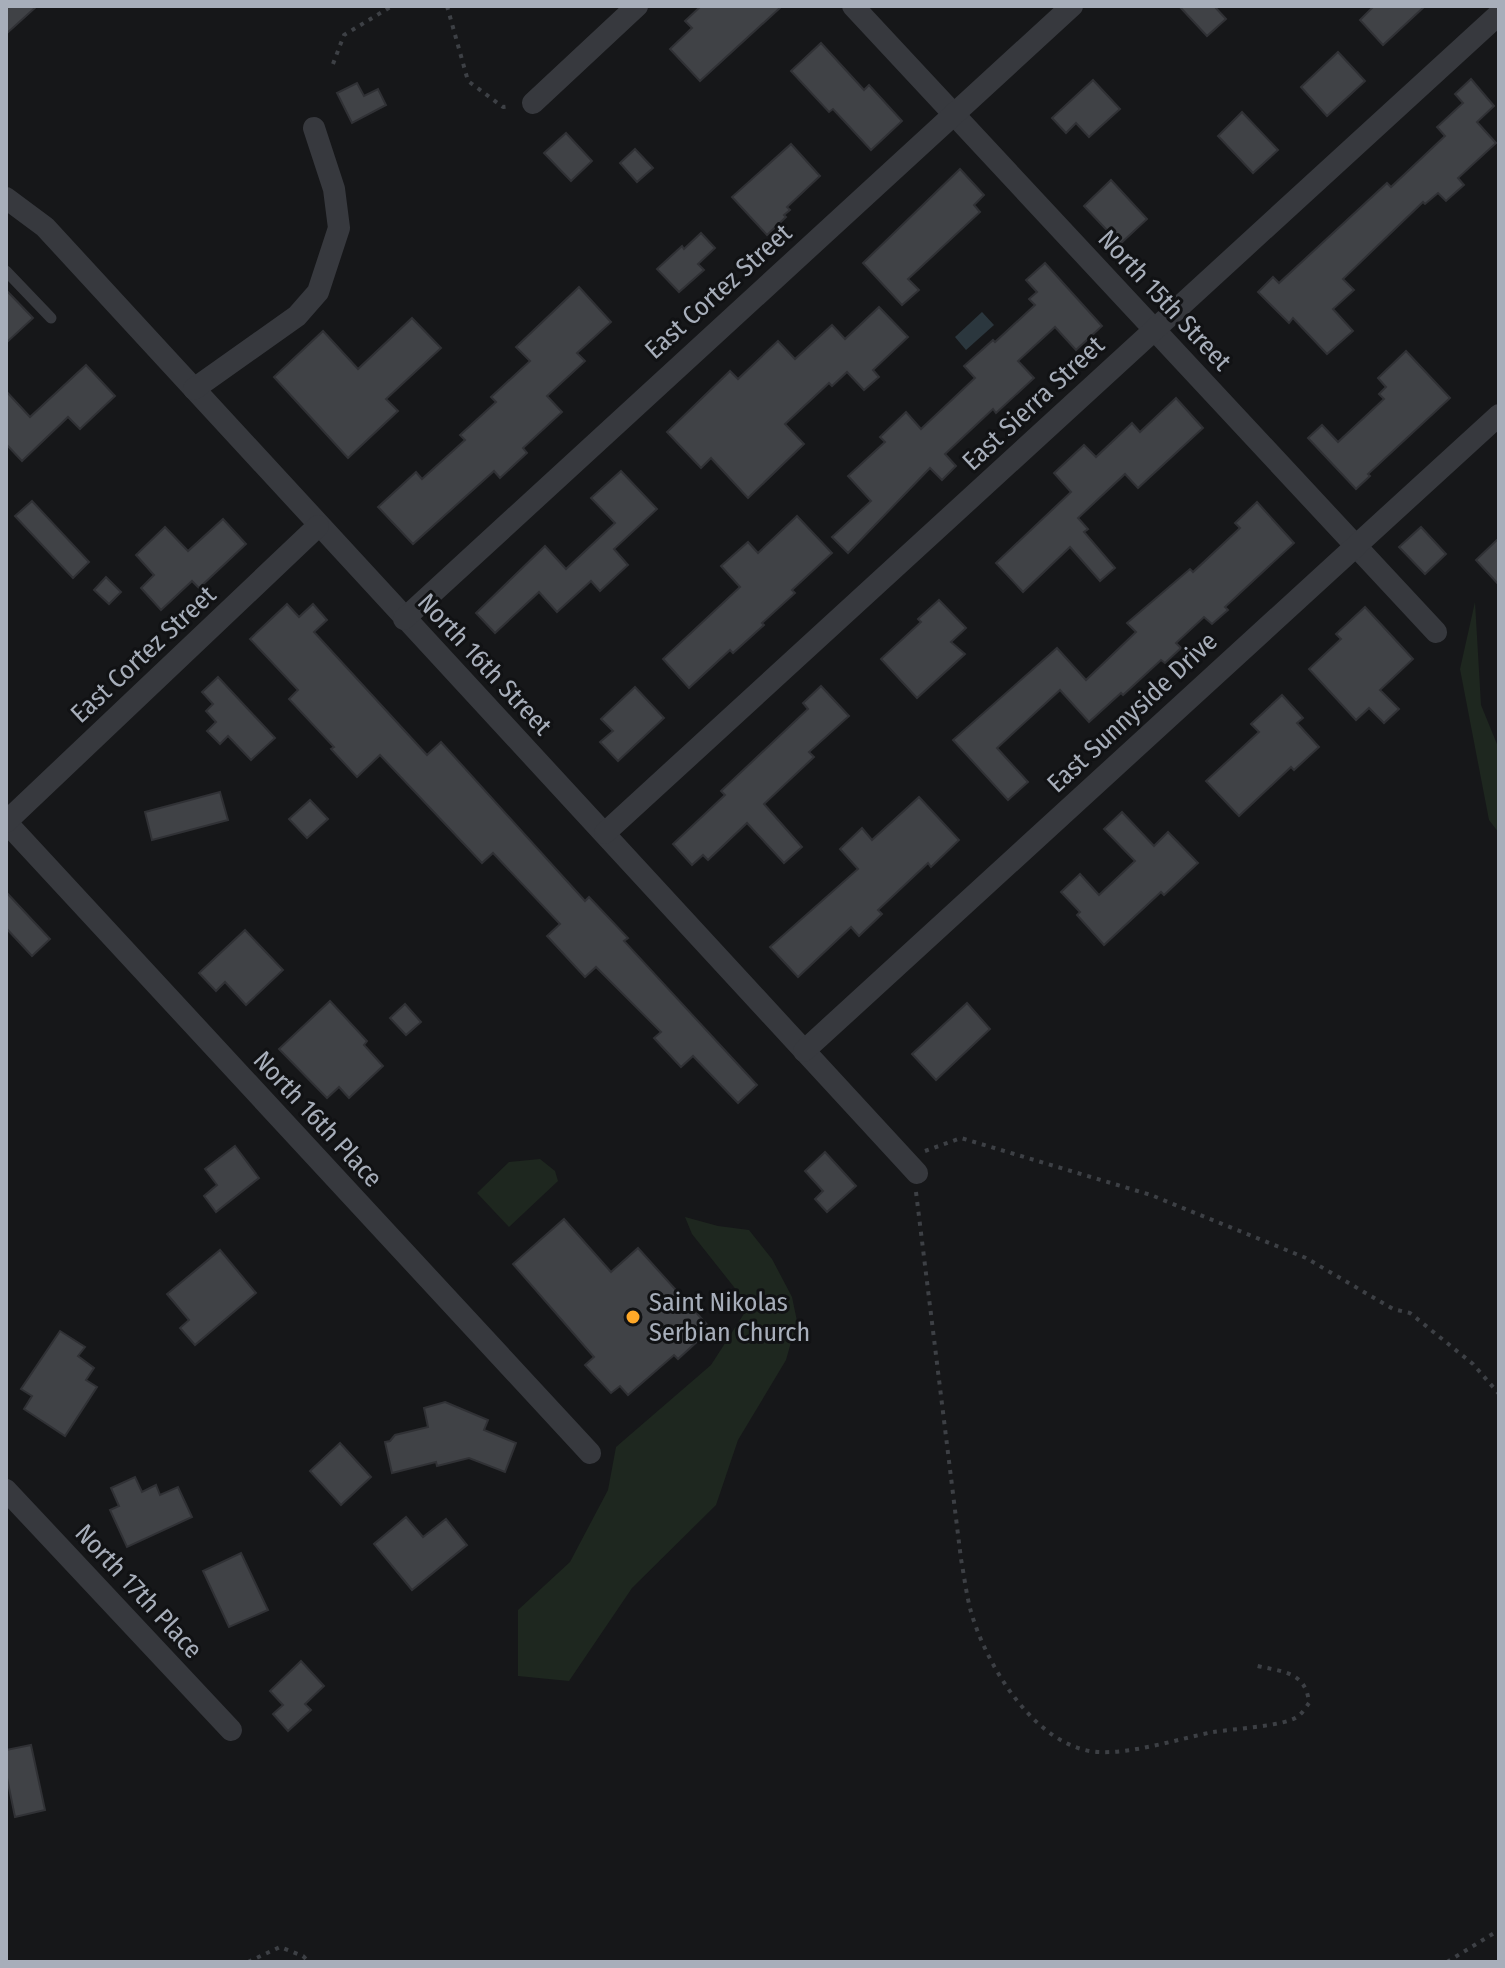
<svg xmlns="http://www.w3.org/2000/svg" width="1505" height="1968" viewBox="0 0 1505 1968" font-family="'Fira Sans Condensed',sans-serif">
  <rect width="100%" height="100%" fill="#161719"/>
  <g fill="#1e271f">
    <path d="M1475 602 1481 705 1499 749V833L1489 820 1460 669Z"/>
    <path d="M540 1159 555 1171 558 1181 509 1227 477 1193 509 1162Z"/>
    <path d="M685 1217 718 1226 749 1230 772 1259 792 1297 797 1321 786 1360 738 1440 716 1505 632 1588 569 1681 518 1676V1610L570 1562 608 1490 616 1447 711 1365 749 1306 692 1234Z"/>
  </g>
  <path fill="#2b373e" d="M982 312 994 325 966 350 955 337Z"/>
  <g fill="#404246" stroke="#303135" stroke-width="2">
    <path d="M6 6H37L6 34Z"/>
    <path d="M701 6H782L700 81 670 49 692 28 685 21Z"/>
    <path d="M1179 6H1214L1226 19 1207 36Z"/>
    <path d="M1374 6H1425L1383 45 1360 20Z"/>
    <path d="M821 43 864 90 869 85 902 121 871 150 833 109 829 112 791 71Z"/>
    <path d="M1338 52 1365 81 1327 116 1301 87Z"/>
    <path d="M1471 79 1494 106 1477 122 1496 143 1458 178 1464 185 1446 201 1438 193 1425 204 1423 202 1343 279 1354 290 1333 309 1353 331 1327 354 1293 318 1289 323 1258 292 1273 277 1279 283 1387 183 1391 187 1445 136 1437 127 1463 103 1455 94Z"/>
    <path d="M1093 80 1120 109 1089 137 1076 123 1066 133 1052 118Z"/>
    <path d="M357 83 364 96 378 89 386 105 352 123 337 93Z"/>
    <path d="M1242 112 1278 150 1253 173 1218 136Z"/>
    <path d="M566 133 592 161 571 181 544 153Z"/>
    <path d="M791 144 820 176 787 207 790 210 784 215 786 217 767 235 732 197Z"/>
    <path d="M635 149 653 168 637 182 620 163Z"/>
    <path d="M960 169 984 195 974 205 980 212 908 279 919 290 902 305 863 263Z"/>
    <path d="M1111 180 1147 219 1120 244 1084 206Z"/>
    <path d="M701 233 715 248 698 264 704 270 679 292 657 269 682 246 684 249Z"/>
    <path d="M1045 263 1102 326 1076 350 1055 327 1018 361 1034 378 996 413 993 409 945 454 956 466 942 480 930 468 848 553 832 537 871 501 848 476 885 442 880 437 906 412 921 429 975 378 964 366 993 340 995 342 1035 305 1029 299 1037 292 1026 280Z"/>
    <path d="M579 287 611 322 577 353 585 361 547 396 562 412 523 448 527 453 500 478 494 471 413 544 378 507 416 472 422 479 465 440 460 435 496 402 491 397 530 361 516 347Z"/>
    <path d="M6 290 33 318 6 343Z"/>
    <path d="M879 307 908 337 873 370 879 377 864 390 847 372 832 386 829 383 785 424 804 444 748 498 711 458 701 468 667 432 730 371 738 379 778 341 795 359 832 325 845 339Z"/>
    <path d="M412 318 441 348 386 399 398 411 348 458 274 377 323 331 358 369Z"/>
    <path d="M1406 351 1450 398 1368 474 1370 476 1356 489 1308 438 1322 425 1338 442 1384 399 1379 394 1386 387 1378 378Z"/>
    <path d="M86 365 115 396 80 429 68 417 22 461 6 444V391L30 417Z"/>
    <path d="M1176 398 1203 428 1138 488 1125 474 1078 518 1088 529 1084 532 1115 568 1100 581 1070 547 1023 592 996 563 1071 492 1054 473 1084 445 1096 457 1132 423 1140 432Z"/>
    <path d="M621 471 657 509 614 549 628 565 600 591 591 581 557 612 539 592 495 633 476 613 545 546 566 569 615 523 591 498Z"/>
    <path d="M32 501 89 562 73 578 15 516Z"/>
    <path d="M1257 502 1294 543 1225 607 1228 610 1212 624 1204 617 1176 643 1181 648 1165 663 1161 660 1123 695 1121 693 1089 722 1060 690 997 748 1028 782 1008 800 953 740 1057 648 1086 680 1136 632 1127 623 1190 569 1193 572 1240 528 1235 523Z"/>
    <path d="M797 516 832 553 792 590 795 593 762 623 764 625 733 653 730 650 689 688 663 659 740 587 721 566 748 542 758 553Z"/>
    <path d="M223 519 246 544 199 588 192 581 161 610 141 588 154 575 136 555 165 527 188 551Z"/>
    <path d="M1421 527 1446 554 1425 574 1399 547Z"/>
    <path d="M1499 538V585L1476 560Z"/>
    <path d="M106 577 121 592 109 604 94 590Z"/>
    <path d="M939 600 966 628 951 642 965 654 917 698 881 659 921 622 918 619Z"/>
    <path d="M287 604 299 617 313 604 327 620 314 632 427 755 441 742 585 901 589 897 628 938 624 941 757 1085 738 1103 693 1056 681 1067 654 1038 661 1032 596 967 585 977 547 936 560 924 493 853 482 863 380 755 357 777 331 749 334 747 289 699 298 690 250 639Z"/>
    <path d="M1365 607 1413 659 1380 690 1399 709 1384 723 1369 708 1356 720 1309 669 1341 639 1336 634Z"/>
    <path d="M218 677 275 738 251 760 228 736 220 744 207 731 216 722 206 711 213 704 202 692Z"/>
    <path d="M821 686 849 716 809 752 814 757 764 804 802 847 784 863 747 823 708 860 703 855 692 865 673 844 725 795 721 791 808 709 803 703Z"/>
    <path d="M635 687 664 718 618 761 600 742 613 731 601 719Z"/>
    <path d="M1282 695 1303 718 1297 723 1319 747 1294 770 1291 767 1239 816 1206 781 1259 732 1251 724Z"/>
    <path d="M220 792 228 820 152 840 145 812Z"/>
    <path d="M919 797 959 840 931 867 928 863 878 910 882 914 859 936 851 927 798 977 770 947 858 869 840 849 862 828 872 840Z"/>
    <path d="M310 800 328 819 307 838 289 819Z"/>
    <path d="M1122 812 1154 846 1168 832 1198 863 1164 895 1161 892 1104 945 1077 915 1080 912 1061 892 1080 874 1099 895 1135 861 1104 829Z"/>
    <path d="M6 892 50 939 32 956 6 928Z"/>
    <path d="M245 930 283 970 246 1005 225 982 216 991 199 973Z"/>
    <path d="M330 1001 367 1041 364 1045 383 1066 349 1098 339 1087 327 1098 279 1049Z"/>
    <path d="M967 1003 990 1029 936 1080 912 1054Z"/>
    <path d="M405 1004 421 1022 406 1035 390 1018Z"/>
    <path d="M235 1146 259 1178 216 1212 204 1196 217 1185 205 1169Z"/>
    <path d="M825 1152 856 1186 827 1212 815 1199 823 1191 805 1171Z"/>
    <path d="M564 1219 611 1272 638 1248 711 1329 678 1359 674 1355 628 1395 620 1386 611 1393 585 1365 594 1357 513 1264Z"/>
    <path d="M220 1250 256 1293 195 1345 180 1328 189 1320 167 1294Z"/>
    <path d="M60 1331 85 1347 78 1356 94 1368 86 1380 97 1387 65 1436 24 1409 32 1396 21 1389Z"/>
    <path d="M445 1402 488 1420 484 1430 516 1443 505 1472 469 1458 437 1466 436 1462 392 1473 385 1442 390 1441 395 1435 428 1427 424 1408Z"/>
    <path d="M340 1443 371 1477 341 1505 310 1471Z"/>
    <path d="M135 1477 142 1492 156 1485 160 1495 178 1487 192 1517 127 1547 110 1510 119 1506 111 1488Z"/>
    <path d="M406 1517 423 1537 446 1519 467 1545 412 1590 374 1544Z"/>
    <path d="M241 1553 268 1610 229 1627 203 1571Z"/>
    <path d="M301 1661 324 1686 305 1704 311 1710 288 1731 273 1714 283 1705 270 1691Z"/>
    <path d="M31 1745 45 1810 15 1817 6 1773V1750Z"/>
  </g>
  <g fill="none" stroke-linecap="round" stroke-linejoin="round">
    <g stroke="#3d4045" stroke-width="4" stroke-dasharray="4 6" stroke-linecap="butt">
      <path d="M447 6 468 81 503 107 511 106"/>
      <path d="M333 64 344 35 392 6"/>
      <path d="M925 1151 961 1138 1151 1195 1306 1258 1393 1309 1410 1313 1473 1364 1499 1394"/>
      <path d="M916 1192 961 1559C964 1575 966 1592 970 1608 984 1662 1035 1748 1098 1752 1133 1754 1178 1739 1213 1732 1232 1729 1284 1726 1297 1717 1302 1714 1306 1707 1309 1703 1306 1670 1280 1672 1254 1665"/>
      <path d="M248 1962 280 1947 303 1956 309 1962"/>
      <path d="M1447 1962 1499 1930"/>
    </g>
    <path stroke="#37393e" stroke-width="11" d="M6 271 51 318"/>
    <g stroke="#37393e" stroke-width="22">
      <path d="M853 6 1436 632"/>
      <path d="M533 103 637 6"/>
      <path d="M6 198 45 227 917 1173"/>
      <path d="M194 389 297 316 318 292 339 228 334 189 314 128"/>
      <path d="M404 619 1072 6"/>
      <path d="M6 822 590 1453"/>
      <path d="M6 822 318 526"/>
      <path d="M605 833 1499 14"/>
      <path d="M804 1051 1499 415"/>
      <path d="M6 1490 231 1730"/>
    </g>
  </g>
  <circle fill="#ffa828" stroke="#111214" stroke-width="3" cx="633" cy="1317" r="8"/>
  <g text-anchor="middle" stroke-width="6" stroke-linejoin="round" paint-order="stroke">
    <g font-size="26" fill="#a7aeba" stroke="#111214">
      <text transform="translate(718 291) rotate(-42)" y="9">East Cortez Street</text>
      <text transform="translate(1165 300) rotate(47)" y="9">North 15th Street</text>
      <text transform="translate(1033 403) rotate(-43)" y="9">East Sierra Street</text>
      <text transform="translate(143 654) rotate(-43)" y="9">East Cortez Street</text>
      <text transform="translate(485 664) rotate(47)" y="9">North 16th Street</text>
      <text transform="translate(1132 712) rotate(-43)" y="9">East Sunnyside Drive</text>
      <text transform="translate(318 1119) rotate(47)" y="9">North 16th Place</text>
      <text transform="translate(139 1591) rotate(47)" y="9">North 17th Place</text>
    </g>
    <g font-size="26" fill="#a7aeba" stroke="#111214" text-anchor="start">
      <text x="649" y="1311">Saint Nikolas<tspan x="649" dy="30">Serbian Church</tspan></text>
    </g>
  </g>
  <rect width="1505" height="1968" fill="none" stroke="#a7aeba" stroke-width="16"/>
</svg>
